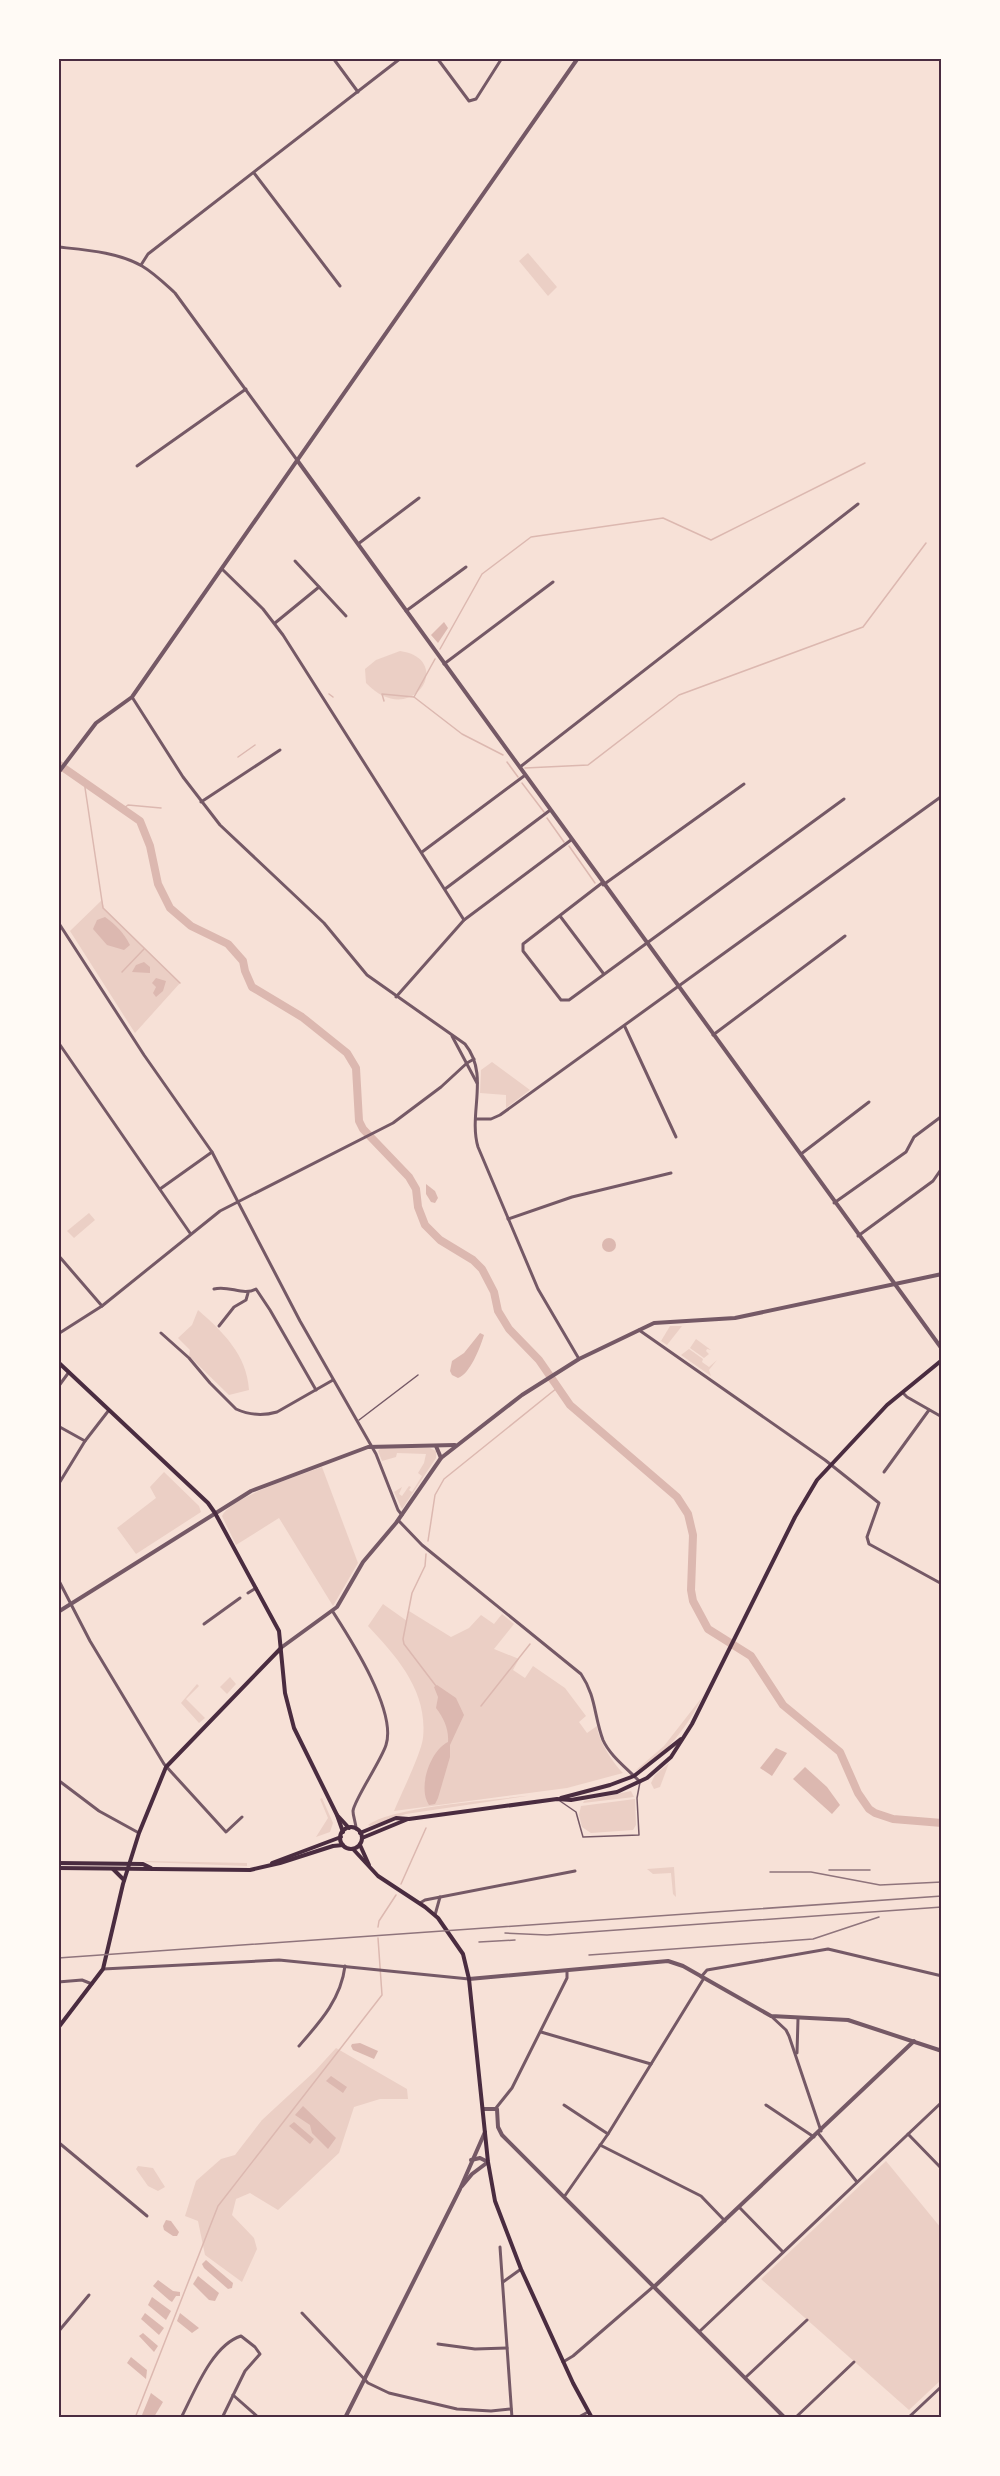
<svg xmlns="http://www.w3.org/2000/svg" width="1000" height="2476" viewBox="0 0 1000 2476" font-family="'Fira Sans',sans-serif">
  <rect width="100%" height="100%" fill="#f7e1d7"/>
  <g fill="#ebcfc5">
    <path d="M528 253 557 287 548 296 519 261Z"/>
    <path d="M400 651C456 659 412 731 366 683L365 669 376 660Z"/>
    <path d="M102 900 104 908 180 983 135 1033 70 931Z"/>
    <path d="M492 1062 530 1090 506 1108V1095L480 1093 481 1070Z"/>
    <path d="M89 1213 95 1220 74 1238 67 1231Z"/>
    <path d="M198 1310C223 1332 247 1355 249 1390L229 1395 189 1356 190 1350 178 1338 192 1325Z"/>
    <path d="M670 1326H682L667 1345 661 1341Z"/>
    <path d="M696 1339 711 1350 707 1349 706 1351 709 1354 704 1358 690 1348Z"/>
    <path d="M689 1349 703 1359 702 1362 709 1367 717 1360 709 1370 711 1376 681 1355Z"/>
    <path d="M381 1448H430L436 1451V1458L402 1509 394 1492 402 1487 399 1494 402 1496 409 1486 411 1487 409 1490 412 1492 422 1476 418 1473 424 1463 426 1454 397 1453 396 1457 382 1461 378 1451Z"/>
    <path d="M322 1467 358 1563 333 1606 279 1518 236 1545 222 1516C231 1497 300 1475 322 1467Z"/>
    <path d="M164 1472 199 1506 201 1512 136 1554 117 1528 156 1498 150 1487Z"/>
    <path d="M383 1604 407 1621 409 1611 451 1637 469 1628 481 1615 494 1624 502 1614 514 1624 494 1649 519 1659 513 1670 525 1678 533 1666 565 1688 586 1716 579 1722 587 1733 597 1726C598 1740 613 1763 623 1773L567 1788 394 1811C401 1794 421 1754 423 1738 428 1691 397 1657 368 1626Z"/>
    <path d="M230 1677 236 1684 227 1694 220 1687Z"/>
    <path d="M197 1684 199 1686 186 1699 205 1718 199 1723 181 1703Z"/>
    <path d="M703 1696C688 1725 666 1757 635 1771L664 1746Z"/>
    <path d="M669 1763 660 1787 654 1789 651 1783 655 1775Z"/>
    <path d="M631 1791 634 1797 583 1803 584 1801Z"/>
    <path d="M533 1795 406 1814 370 1826 368 1825C393 1806 497 1800 533 1795Z"/>
    <path d="M322 1798 333 1823 330 1832 316 1837 328 1818 320 1799Z"/>
    <path d="M635 1799 636 1825 633 1830 591 1833 582 1827 579 1815 581 1806Z"/>
    <path d="M146 1861 247 1863V1866L145 1862Z"/>
    <path d="M674 1867 676 1897 673 1894 671 1873 653 1874 647 1869Z"/>
    <path d="M336 2048 407 2089 408 2099H380L354 2107 339 2153 278 2210 250 2193 236 2199 232 2215 254 2238 257 2249 242 2282 205 2255 198 2221 185 2216 196 2181 221 2159 235 2155 262 2120 315 2071Z"/>
    <path d="M886 2161 941 2228V2380L909 2410 761 2279Z"/>
    <path d="M138 2166 153 2168 165 2187 158 2191 148 2186 136 2169Z"/>
  </g>
  <g fill="#dcb8b0">
    <path d="M444 622 448 628 438 643 431 635Z"/>
    <path d="M105 917C116 925 124 933 130 945L124 950 107 945 93 929 97 920Z"/>
    <path d="M144 962 150 967V973L132 972 136 965Z"/>
    <path d="M156 978 166 981 163 991 156 997 153 993 156 987 152 983Z"/>
    <path d="M426 1184 435 1191 438 1198 435 1203 431 1202 426 1194Z"/>
    <circle cx="609" cy="1245" r="7"/>
    <path d="M480 1333 484 1335C480 1348 470 1374 458 1378L452 1375 450 1371 452 1361 464 1353Z"/>
    <path d="M437 1685 456 1698 464 1715 450 1745V1757L438 1798 435 1804 429 1805C417 1787 431 1750 448 1742 449 1730 444 1718 436 1708L438 1697 434 1687Z"/>
    <path d="M776 1748 787 1753 772 1776 760 1768Z"/>
    <path d="M805 1767 827 1787 840 1805 832 1814 793 1779Z"/>
    <path d="M360 2043 378 2051 374 2059 353 2050 351 2046 352 2044Z"/>
    <path d="M331 2076 347 2087 343 2093 326 2081Z"/>
    <path d="M303 2106 336 2138 328 2149 312 2133 310 2125 295 2115Z"/>
    <path d="M294 2122 314 2139 310 2144 289 2126Z"/>
    <path d="M166 2220 171 2221 179 2232 177 2236H173L164 2230 163 2226Z"/>
    <path d="M206 2260 233 2283 232 2288 228 2289 204 2268 202 2264Z"/>
    <path d="M198 2276 219 2293 215 2301 209 2300 193 2284Z"/>
    <path d="M158 2280 173 2291 180 2292V2296H176L172 2302 169 2300 153 2286Z"/>
    <path d="M152 2297 171 2311 166 2320 148 2305Z"/>
    <path d="M145 2313 164 2328 159 2335 141 2319Z"/>
    <path d="M180 2313 199 2328 192 2333 177 2321Z"/>
    <path d="M143 2333 158 2346 154 2352 139 2336Z"/>
    <path d="M131 2357 147 2370 146 2379 127 2363Z"/>
    <path d="M151 2393 163 2402 154 2417H146L142 2415Z"/>
  </g>
  <g fill="none" stroke-linecap="round" stroke-linejoin="round">
    <g stroke="#dcb8b0" stroke-width="1.5">
      <path d="M440 649 482 574 531 537 663 518 711 540 865 463"/>
      <path d="M329 694 333 697"/>
      <path d="M414 697 435 659"/>
      <path d="M384 701 382 694 414 697 462 734 503 755"/>
      <path d="M238 757 255 745"/>
      <path d="M507 762 518 777"/>
      <path d="M525 768 588 765 679 695 863 627 926 543"/>
      <path d="M84 781 103 908 180 983"/>
      <path d="M522 783 544 812"/>
      <path d="M124 808 128 805 161 808"/>
      <path d="M547 818 564 842"/>
      <path d="M569 846 595 883"/>
      <path d="M122 972 144 949"/>
      <path d="M428 1541 435 1495 444 1479 557 1388"/>
      <path d="M426 1554 425 1566 412 1593 403 1639 404 1644 436 1686"/>
      <path d="M481 1706 530 1644"/>
      <path d="M401 1884 426 1828"/>
      <path d="M378 1927 379 1921 396 1895"/>
      <path d="M135 2418 218 2206 382 1995 378 1938"/>
    </g>
    <path stroke="#dcb8b0" stroke-width="8" d="M58 764 140 821 150 846 158 884 170 908 191 926 228 944 243 961 245 971 252 987 302 1017 347 1053 356 1068 359 1121 363 1129 409 1177 416 1189 418 1207 425 1225 440 1240 473 1260 482 1269 494 1292 498 1311 509 1329 539 1360 570 1405 677 1497 688 1514 693 1535 691 1590 693 1601 708 1629 751 1656 783 1705 840 1752 858 1793 869 1809 875 1813 893 1819 942 1823"/>
    <g stroke="#755966" stroke-width="1.5">
      <path d="M359 1420 418 1375"/>
      <path d="M560 1801 576 1812 583 1837 639 1835 637 1798 640 1782"/>
    </g>
    <g stroke="#755966" stroke-width="3">
      <path d="M333 58 358 92"/>
      <path d="M437 58 469 101 476 99 502 58"/>
      <path d="M254 173 340 286"/>
      <path d="M58 247C86 250 118 252 142 266 154 273 164 283 175 293L297 460"/>
      <path d="M141 265 148 254 401 58"/>
      <path d="M137 466 246 389"/>
      <path d="M358 544 419 498"/>
      <path d="M295 561 346 616"/>
      <path d="M222 569 263 609 283 635 464 920"/>
      <path d="M406 611 466 567"/>
      <path d="M275 623 319 587"/>
      <path d="M444 664 553 582"/>
      <path d="M132 697 183 777 220 825 324 923 367 975 465 1044C490 1075 468 1113 478 1147L538 1289 579 1359"/>
      <path d="M520 767 858 504"/>
      <path d="M201 802 280 750"/>
      <path d="M422 852 524 776"/>
      <path d="M602 883 523 944V951L561 1000H569L844 799"/>
      <path d="M603 885 744 784"/>
      <path d="M445 889 549 811"/>
      <path d="M560 916 603 973"/>
      <path d="M58 922 144 1055 212 1152 300 1321 376 1454 398 1510 402 1515"/>
      <path d="M396 997 464 920 571 840"/>
      <path d="M625 1027 676 1137"/>
      <path d="M713 1035 845 936"/>
      <path d="M452 1036 477 1083"/>
      <path d="M58 1042 190 1233"/>
      <path d="M476 1119H491L500 1115 942 796"/>
      <path d="M801 1154 869 1102"/>
      <path d="M160 1189 212 1152"/>
      <path d="M834 1203 906 1152 914 1137 942 1116"/>
      <path d="M508 1219 572 1197 671 1173"/>
      <path d="M858 1236 933 1181 942 1168"/>
      <path d="M58 1255 102 1306"/>
      <path d="M214 1289C229 1285 243 1296 256 1289L270 1310 316 1390"/>
      <path d="M219 1326 234 1307 246 1300 248 1293"/>
      <path d="M639 1330 825 1460 879 1503 867 1537 869 1544 942 1584"/>
      <path d="M161 1333 189 1358 210 1383 236 1409C249 1415 263 1416 277 1412L333 1380"/>
      <path d="M58 1334 102 1306 220 1211 393 1123 441 1087 467 1063 474 1059"/>
      <path d="M58 1387 69 1372"/>
      <path d="M903 1393 907 1397 942 1417"/>
      <path d="M58 1426 85 1441 109 1410"/>
      <path d="M884 1472 929 1410"/>
      <path d="M58 1485 85 1441"/>
      <path d="M398 1520 422 1545 581 1674C596 1696 594 1716 603 1740 610 1756 628 1769 640 1782"/>
      <path d="M58 1579 90 1641 164 1764 226 1832 242 1817"/>
      <path d="M248 1593 256 1588"/>
      <path d="M333 1612C351 1640 397 1711 386 1745 381 1761 354 1800 353 1811 353 1817 356 1822 356 1829"/>
      <path d="M204 1624 240 1598"/>
      <path d="M58 1780 99 1811 139 1833"/>
      <path d="M420 1903 425 1900 575 1871"/>
      <path d="M435 1915 440 1897"/>
      <path d="M103 1969 279 1960 469 1979"/>
      <path d="M701 1977 707 1970 828 1949 942 1976"/>
      <path d="M58 1982 82 1980 92 1984"/>
      <path d="M771 2016 786 2030 789 2036 821 2131"/>
      <path d="M541 2032 651 2064"/>
      <path d="M299 2046C320 2022 341 1999 345 1966"/>
      <path d="M797 2053 798 2019"/>
      <path d="M564 2105 608 2134"/>
      <path d="M766 2105 814 2137"/>
      <path d="M496 2108 512 2088 567 1978V1971"/>
      <path d="M818 2133 857 2182"/>
      <path d="M908 2134 942 2169"/>
      <path d="M58 2142 147 2216"/>
      <path d="M600 2145 701 2196 725 2221"/>
      <path d="M564 2197 608 2134 704 1978"/>
      <path d="M739 2207 783 2252"/>
      <path d="M500 2247 512 2418"/>
      <path d="M503 2282 521 2269"/>
      <path d="M302 2313 368 2383 389 2393 457 2409 491 2411 511 2409"/>
      <path d="M700 2331 942 2102"/>
      <path d="M58 2332 89 2295"/>
      <path d="M438 2344 475 2349 507 2348"/>
      <path d="M563 2362 573 2356 654 2286"/>
      <path d="M746 2377 807 2320"/>
      <path d="M233 2395 259 2418"/>
      <path d="M181 2418C194 2393 212 2345 241 2336L255 2347 260 2354 245 2371 222 2418"/>
      <path d="M577 2418 588 2412"/>
      <path d="M795 2418 854 2362"/>
      <path d="M908 2418 942 2386"/>
    </g>
    <g stroke="#755966" stroke-width="4">
      <path d="M297 460 942 1349"/>
      <path d="M58 773 96 723 132 697 578 58"/>
      <path d="M436 1446 441 1458"/>
      <path d="M58 1612 251 1491 368 1447 455 1445"/>
      <path d="M282 1647 337 1607 363 1562 396 1523 441 1458 522 1395 579 1359 654 1323 735 1318 942 1274"/>
      <path d="M469 1979 668 1961 683 1966 771 2016 848 2020 942 2051"/>
      <path d="M483 2109H497L498 2127 502 2135 785 2418"/>
      <path d="M462 2186 472 2174 488 2162 480 2158 471 2160"/>
      <path d="M655 2286 914 2041"/>
      <path d="M345 2418 460 2189 485 2132"/>
    </g>
    <g stroke="#4a2c40" stroke-width="4">
      <path d="M58 1362 208 1503 215 1513 279 1631 285 1693 294 1728 337 1815 343 1832"/>
      <path d="M561 1798 610 1785 634 1776 681 1739"/>
      <path d="M337 1815 349 1828"/>
      <circle cx="351" cy="1838" r="11"/>
      <path d="M360 1833 396 1818 409 1819 557 1799 571 1800 617 1792 647 1778 671 1757 692 1724 795 1517 817 1480 887 1405 942 1360"/>
      <path d="M362 1838 408 1819"/>
      <path d="M360 1845 369 1865"/>
      <path d="M353 1849 378 1876 425 1907 438 1918 463 1954 469 1979 488 2162 495 2201 521 2269 573 2383 592 2418"/>
      <path d="M58 1863 143 1864 151 1868"/>
      <path d="M272 1863 341 1837"/>
      <path d="M58 1868 250 1870 280 1863 333 1846 343 1845"/>
      <path d="M113 1869 124 1880"/>
      <path d="M58 2028 103 1969 123 1884 139 1833 166 1767 281 1648"/>
    </g>
    <g stroke="#8f747c" stroke-width="1.5">
      <path d="M829 1870H870"/>
      <path d="M770 1872H811L880 1885 942 1882"/>
      <path d="M505 1933 547 1935 942 1907"/>
      <path d="M479 1942 515 1940"/>
      <path d="M589 1955 813 1939 879 1917"/>
      <path d="M58 1958 942 1896"/>
    </g>
  </g>
  <rect width="1000" height="2476" fill="none" stroke="#fffaf5" stroke-width="120"/>
  <rect x="60" y="60" width="880" height="2356" fill="none" stroke="#4a2c40" stroke-width="2"/>
</svg>
